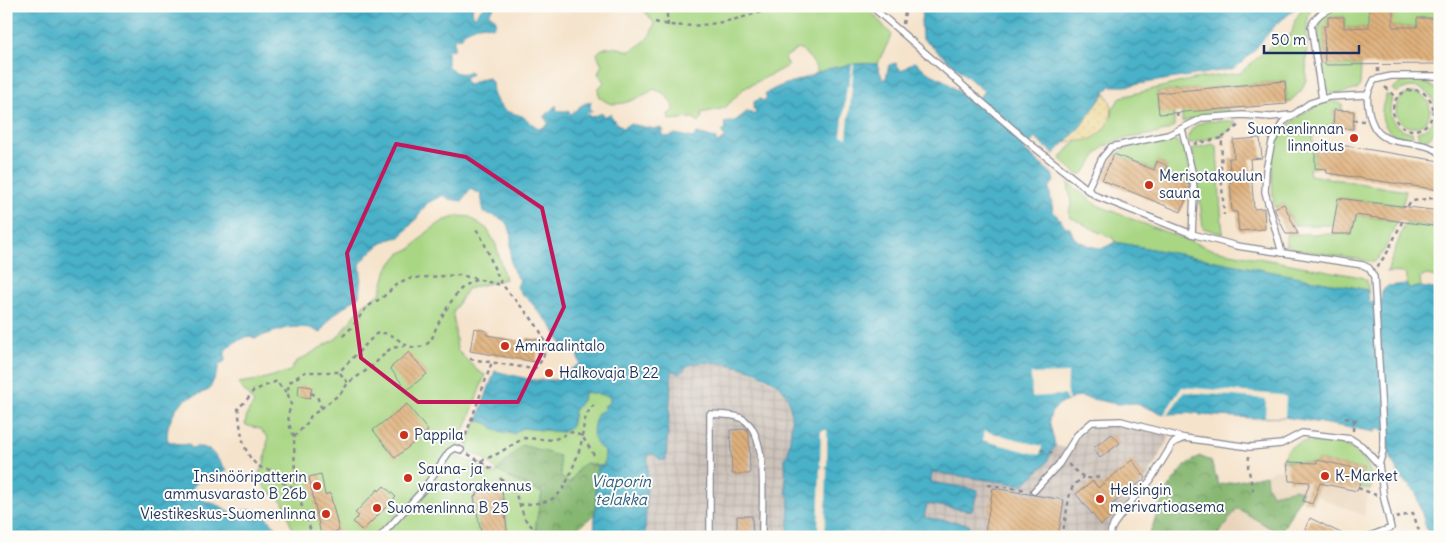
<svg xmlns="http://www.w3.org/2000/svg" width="1446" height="543" viewBox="0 0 1446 543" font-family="Delius,sans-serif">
  <defs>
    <pattern id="industrial-grid" width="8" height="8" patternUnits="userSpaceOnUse" patternTransform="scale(1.25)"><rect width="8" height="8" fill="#ccc2b9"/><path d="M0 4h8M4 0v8" fill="none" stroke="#afa7a1"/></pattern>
    <pattern id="forest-crowns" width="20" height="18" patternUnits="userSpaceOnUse" patternTransform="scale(1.25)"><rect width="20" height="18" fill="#86b771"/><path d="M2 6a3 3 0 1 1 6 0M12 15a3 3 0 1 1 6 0" fill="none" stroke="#6d9560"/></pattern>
    <pattern id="sand-dots" width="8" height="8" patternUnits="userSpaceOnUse" patternTransform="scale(1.25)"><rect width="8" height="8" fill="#eeda9e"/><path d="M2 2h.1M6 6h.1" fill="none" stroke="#ccbb8a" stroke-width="1.8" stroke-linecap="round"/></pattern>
    <pattern id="water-waves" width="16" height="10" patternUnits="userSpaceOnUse" patternTransform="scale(1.25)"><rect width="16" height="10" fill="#49b1c8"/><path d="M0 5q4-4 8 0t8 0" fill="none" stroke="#3c90a6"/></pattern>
    <pattern id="building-back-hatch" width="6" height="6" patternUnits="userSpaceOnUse" patternTransform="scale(1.25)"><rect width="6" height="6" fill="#e0b17b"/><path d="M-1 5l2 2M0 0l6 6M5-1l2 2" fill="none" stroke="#b59068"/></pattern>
  </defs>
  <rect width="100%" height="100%" fill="#fdfcf7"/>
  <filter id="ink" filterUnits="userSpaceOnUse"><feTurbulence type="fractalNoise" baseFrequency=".02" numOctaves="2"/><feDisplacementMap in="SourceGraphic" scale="10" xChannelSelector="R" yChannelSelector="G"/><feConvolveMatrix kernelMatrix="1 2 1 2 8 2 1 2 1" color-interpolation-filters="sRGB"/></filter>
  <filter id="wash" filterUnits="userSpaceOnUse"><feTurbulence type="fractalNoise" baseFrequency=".0096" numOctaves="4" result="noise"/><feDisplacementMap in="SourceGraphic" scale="20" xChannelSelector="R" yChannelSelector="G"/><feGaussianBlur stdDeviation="1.12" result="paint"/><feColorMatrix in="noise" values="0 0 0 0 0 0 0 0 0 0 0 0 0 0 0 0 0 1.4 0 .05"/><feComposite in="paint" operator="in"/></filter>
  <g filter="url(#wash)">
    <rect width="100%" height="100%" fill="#f5e3cb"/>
    <g fill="#e9d4b9">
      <path d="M1302 442 1330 443 1348 446 1355 450 1370 470 1374 481 1365 503V516L1314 495 1296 489 1272 494 1267 484 1266 475 1274 469 1282 470V461L1284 453 1294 445Z"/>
      <path d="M1237 508 1285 537H1217Z"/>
    </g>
    <g fill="url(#industrial-grid)">
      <path d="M714 361 747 369 778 385 787 394 790 407 792 428 787 457 786 490 789 501 788 537H594L597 466H604L605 451 654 454 660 460H666L672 372 679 374 686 367 701 362Z"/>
      <path d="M1121 421 1170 436 1147 478 1115 516 1107 530 1106 537H967L969 525 924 517 927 504 977 490 930 482 932 471 1023 485 1046 464 1055 445 1068 449 1092 422Z"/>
    </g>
    <g fill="#a8d683" stroke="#628270">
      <path d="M639 6H866L892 35 877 64C857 61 837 68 818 72 813 62 809 54 798 49L784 58 788 66 743 89 725 108 701 113 702 117 699 122 693 118 669 120 668 114 674 110C670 99 666 93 654 89 643 96 623 107 609 103 606 102 602 99 599 97L598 89 604 82 598 73 602 65 597 54C604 43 619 48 630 51 643 43 651 39 654 23L643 9Z"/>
      <path d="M1307 6H1311V8L1307 23 1306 80 1301 91 1287 104 1285 81 1208 88 1209 110 1228 109 1229 112 1208 115 1182 122V111L1199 110 1197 89 1157 92 1159 113 1174 112V127C1153 139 1125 133 1104 147 1094 154 1091 167 1082 174H1077L1060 159 1070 147 1078 141 1086 140 1112 116 1113 108 1121 97 1194 79 1240 73 1272 45 1286 38 1292 33 1295 20 1301 11Z"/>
      <path d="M1358 6H1391L1369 7V17L1376 27 1344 28V17H1328V26L1324 27 1325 65H1361L1360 85 1358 89C1348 92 1336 95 1326 92 1316 74 1314 32 1324 13L1337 9 1355 8Z"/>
      <path d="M1393 6H1440V18H1418L1417 27H1387V18H1393Z"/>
      <path d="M1411 80C1421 81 1437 85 1440 96 1441 99 1440 105 1440 109H1436C1432 88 1413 81 1396 93L1392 89 1402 82Z"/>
      <circle cx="1413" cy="110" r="17"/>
      <path d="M1387 94 1392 99C1386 115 1394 130 1412 132L1413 142C1387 137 1374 120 1387 94Z"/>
      <path d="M1329 101 1336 102 1342 105V111L1334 110 1333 128 1327 127 1312 137 1315 147V168H1309L1310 175 1406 191 1402 206 1338 198 1334 225H1294L1284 204 1274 207C1273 193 1271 178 1272 164 1274 130 1299 112 1329 101Z"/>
      <path d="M1435 114H1440V126L1429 138 1421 141 1417 132C1427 129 1433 123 1435 114Z"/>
      <path d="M1209 121H1236C1228 139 1205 138 1189 144L1188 137C1192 126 1198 123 1209 121Z"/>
      <path d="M1173 139C1188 146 1189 170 1192 185L1164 174 1167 166 1157 161 1154 170 1115 154 1131 146Z"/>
      <path d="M1213 144 1217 147 1220 199 1223 234 1203 228 1197 176 1192 149Z"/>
      <path d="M1068 183 1097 205 1139 222 1214 250 1361 277 1367 280 1368 290 1115 242 1113 238C1098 233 1085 224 1070 217L1069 213 1071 204Z"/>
      <path d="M1356 215 1397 221C1391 234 1386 253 1374 262L1293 249 1287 245 1286 234H1351Z"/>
      <path d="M458 216 470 217 487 229 496 245 505 279 467 289 453 312 457 350 478 371 485 375 455 456 477 464 494 475 497 471 482 457 466 450 477 420 489 424 497 431 522 428 563 432 571 427 574 411 582 400 585 391 609 396 610 400 603 411 605 451 604 466 586 463 580 467 570 483 561 477 508 478 542 493 536 523V537H508L502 491 486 484 474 497 482 537H295L283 502 266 489 259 478 260 473 264 465 268 438 260 429 245 425 247 414 254 403 238 383 259 380 290 371 296 362 337 338 363 305 380 294 387 269 399 254 412 248 426 233 443 221Z"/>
      <path d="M1405 223 1440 227V278L1427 275 1420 277 1421 287 1408 288 1405 273 1387 272Z"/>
      <path d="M1302 442C1340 443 1360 440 1374 481L1370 490 1358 486 1364 470 1317 460V463L1282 461C1285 450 1291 446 1302 442Z"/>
    </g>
    <g fill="url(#forest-crowns)" stroke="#507368">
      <path d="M522 445 559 456 561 477 570 483 580 467 586 463 597 466 595 514 579 527 576 537H536V523L542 493 497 471Z"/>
      <path d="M1199 456 1211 461 1219 485 1266 475 1267 484 1272 494 1295 489 1303 492 1280 534 1237 508 1217 537H1147L1152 528 1163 495 1184 467Z"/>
    </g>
    <path fill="url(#sand-dots)" stroke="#84847e" d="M1105 93C1118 108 1111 129 1093 138 1085 142 1074 141 1066 142L1079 128Z"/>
    <path fill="url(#water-waves)" stroke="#327093" d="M6 6H473L472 11 474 17 484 6H496L489 13 491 16 495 18 497 23 493 27C483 23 473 27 464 32L462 37 454 38V49L447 50V67C455 73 460 75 470 72L471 74 464 79 466 83 469 85 478 80 488 78 492 82 493 93 497 102 505 111 522 116 539 129 549 124 544 117 556 105 557 111H568L571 114 582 105 591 101 590 108 593 111 586 113 591 117 603 113 604 117 610 114 615 122 623 128 629 124 655 129 662 128 664 131 662 132 664 136C668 137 671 137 675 134L693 138 697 133 715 138 717 143 726 138 722 132 726 129 724 123 735 121 748 111 754 115 756 112 753 108 754 102 759 99 764 101 767 98 765 94C779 85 793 82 808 77 812 76 815 73 819 72 834 66 861 62 877 64L883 80 886 78 889 65 896 63 901 71 914 62 918 64 927 72 945 81 974 104 984 91 922 38 921 20 924 6H1298C1291 13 1284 18 1277 24 1261 39 1251 59 1232 69L1126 86H1110L1079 128 1054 154 1035 138 1024 150 1052 174 1054 181 1049 188 1053 211 1065 226 1070 228 1074 238 1089 246 1099 248 1106 247 1115 242 1368 290 1369 302 1381 301 1382 291 1388 286 1407 284 1408 288 1421 287 1440 290V537H1429L1415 491 1400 478 1389 453 1387 431 1376 428V432L1285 417 1253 418 1200 415 1199 413 1164 414 1134 403 1117 404 1078 396 1067 401 1059 404 1051 413 1049 420 1055 445 1046 464 1023 485 932 472 931 482 978 490 972 511 927 504 924 517 969 524 967 537H788L789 501 786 490 785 457H787C790 437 795 416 787 396 778 372 710 354 687 366 685 368 682 372 679 374L673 371 672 372 666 460H660L654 454H648L645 537H594L597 466H604L605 451C589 442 592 427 598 413L603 411 605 405H608L610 400 609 396 585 392 582 400 574 411 571 427 563 432 522 428 514 434 497 431 489 424 477 420 495 371 532 380H556L570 372V370L580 364 575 348 563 347 552 326 538 311 528 298 522 295 517 287 520 280C495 255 533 222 484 213L481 194 470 189 462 201 449 199 444 195 427 203 417 218 400 237C382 239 371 251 360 264L361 276 359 296C346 306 327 317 321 333L310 328 300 327 286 328 255 338 249 336 235 342 225 350V361L219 365 217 373 209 390 186 399 177 407 168 426 167 436 168 441 182 445 189 444 191 448C212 443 215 458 227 471L206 478 197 482 192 488V490L200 492 201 499C210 504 222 504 228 512 237 513 245 509 253 510 262 511 279 529 283 537H6Z"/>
    <g fill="#f5e3cb">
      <path d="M854 64 847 137 841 136 847 86H849L852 65Z"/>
      <path d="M1068 373 1067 396 1069 400 1067 401 1064 395 1032 397 1031 374Z"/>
      <path d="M1182 387 1282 395 1286 397 1285 417H1265L1266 399 1184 392 1168 414H1164Z"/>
      <path d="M821 430H827V465L825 468 827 469 825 537H818L820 469 822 466 820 465Z"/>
      <path d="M985 431 1042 446 1040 455 982 440Z"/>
    </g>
    <g id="blocks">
      <g fill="url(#building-back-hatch)">
        <path d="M1369 6H1393V27H1417V18H1440V31H1436V64L1325 65 1324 26H1328V17H1344V28L1369 27Z"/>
        <path d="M1285 81 1287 104 1159 114 1157 93Z"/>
        <path d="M1334 110 1354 111 1353 129 1333 128Z"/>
        <path d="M1260 138 1262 158 1250 159 1254 209 1264 208 1265 229 1239 231 1237 212H1232L1229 158H1234L1233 140Z"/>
        <path d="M1328 143 1440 161 1439 190 1327 173 1326 169 1315 168V147H1327Z"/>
        <path d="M1114 154 1154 170 1157 161 1167 166 1164 174 1189 184V192L1181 212 1102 180Z"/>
        <path d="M1338 198 1440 211V227L1356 215 1351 234H1332Z"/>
        <path d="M1284 204 1298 234H1286L1274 208Z"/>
        <path d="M474 328 487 331V335L526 342 527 338 540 340 536 362 470 351Z"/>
        <path d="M409 352 427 374 407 390 390 368Z"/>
        <path d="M299 385 312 387 310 398 298 396Z"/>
        <path d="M407 404 428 431 395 458 373 430Z"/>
        <path d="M747 429 749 434 750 474H732L730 430Z"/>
        <path d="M1112 434 1120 443 1100 458 1093 448Z"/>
        <path d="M1132 460 1146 478 1111 505 1117 512 1101 525 1076 494 1093 481 1098 488Z"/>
        <path d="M1317 460 1364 470 1357 491 1320 483 1312 504 1303 501 1310 482 1289 481 1287 462 1317 463Z"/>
        <path d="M321 474 325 495 330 493 339 531 321 535 309 477Z"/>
        <path d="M486 484 502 491 508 537H482L474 497Z"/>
        <path d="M384 486 396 497 362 531 353 522 359 516 355 513 378 489 379 491Z"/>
        <path d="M993 488 1064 500 1058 537H984Z"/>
        <path d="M737 516H752L753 537H737Z"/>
        <path d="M1310 518 1349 537H1315L1304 531Z"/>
      </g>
    </g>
  </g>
  <g filter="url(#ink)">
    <use href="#blocks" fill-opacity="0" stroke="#888994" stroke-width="1"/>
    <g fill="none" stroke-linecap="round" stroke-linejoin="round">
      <defs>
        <g id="lane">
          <path d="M871 6 1034 147 1096 196 1192 234 1237 246 1363 265 1369 268 1374 277 1383 432V451L1379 465 1384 499 1391 528 1367 537"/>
          <path d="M1440 76H1391L1374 80C1367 94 1366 96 1369 112 1377 156 1418 134 1440 153"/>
          <path d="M1322 99 1311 26C1318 13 1325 10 1339 6"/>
          <path d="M1182 129 1193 176 1194 194 1192 234"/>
          <path d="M1087 190 1102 158 1111 147 1168 135 1203 118 1242 115 1271 117 1290 115"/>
          <path d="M1282 253 1265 192 1266 170 1272 142 1283 122 1310 103 1329 97 1366 95"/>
          <path d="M1034 491 1059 464 1077 435 1092 422 1121 421 1184 438"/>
          <path d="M380 537 423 490 449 452 455 448 461 450"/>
          <path d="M710 537V414C719 415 732 414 741 418 771 432 761 509 762 537"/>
          <path d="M1110 537 1111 530 1114 524 1132 500 1150 481 1173 443 1184 438 1250 447 1281 444 1302 433 1351 439 1362 446 1379 465"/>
        </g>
      </defs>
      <use href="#lane" stroke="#888994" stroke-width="8"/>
      <g stroke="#888994" stroke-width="2.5" stroke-dasharray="4 4" stroke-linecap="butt">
        <path d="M666 6 668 26"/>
        <path d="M655 22C692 32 741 20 777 6"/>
        <path d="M903 24 906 6"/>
        <path d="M1378 72V65"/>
        <path d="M1385 87 1396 98"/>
        <circle cx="1413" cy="110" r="20"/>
        <path d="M1433 111H1440"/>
        <path d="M1177 112 1178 120"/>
        <path d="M1353 120 1364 121"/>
        <path d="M1222 138 1239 125"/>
        <path d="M1194 144 1222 138 1221 171 1224 215"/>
        <path d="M1408 206 1410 202 1413 201 1440 197"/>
        <path d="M1377 267 1387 253 1402 222"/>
        <path d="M343 336 351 328 367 307 383 297 398 284 412 278 460 275 501 285"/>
        <path d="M470 359 534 369C566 341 519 309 503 285 491 268 489 246 476 229"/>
        <path d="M340 373 348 383"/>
        <path d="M287 392 282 389 277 381 253 391 246 401 238 408C241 428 241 455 260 467 264 470 270 469 275 471L277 480 292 487H295"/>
        <path d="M311 393 317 396 321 407"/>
        <path d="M1345 418 1359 421"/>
        <path d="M1353 431 1354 420"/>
        <path d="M294 437 309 421 310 417 341 393 348 383 370 368 391 348 404 346"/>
        <path d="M463 443 492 362"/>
        <path d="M1041 450 1056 454"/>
        <path d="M468 454 492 469"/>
        <path d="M1249 456 1248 467 1254 494"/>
        <path d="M481 461 497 454 524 438 553 440 571 432 582 436 594 455"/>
        <path d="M1068 464C1078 473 1087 484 1101 475"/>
        <path d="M500 478 516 495 525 519 535 530"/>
        <path d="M988 485 1027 490"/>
        <path d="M1358 488 1376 495"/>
        <path d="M519 505C552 502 559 502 572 470 575 461 579 453 581 444 584 429 582 416 594 405"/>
        <path d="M1396 518 1413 513 1421 537"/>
        <path d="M313 537 295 487 294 437 290 427 288 416 291 404 287 392 290 382 305 372H339L376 334C396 327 404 356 425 345 433 341 433 334 437 326 442 316 454 295 462 288 467 283 473 281 479 279"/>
        <path d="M1062 537 1070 493 1073 486 1083 477"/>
      </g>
      <use href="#lane" stroke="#fff" stroke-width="5.5"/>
    </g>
  </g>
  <path fill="none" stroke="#c2185b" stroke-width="4" stroke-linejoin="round" d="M396 144 466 157 542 208 564 307 518 402H418L361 358 347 253Z"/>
  <g fill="#c8321e" stroke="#fdfcf7" stroke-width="2">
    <circle cx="1354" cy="138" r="5"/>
    <circle cx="1149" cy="185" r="5"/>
    <circle cx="505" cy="346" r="5"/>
    <circle cx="549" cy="373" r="5"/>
    <circle cx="404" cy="435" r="5"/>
    <circle cx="1325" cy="476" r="5"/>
    <circle cx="408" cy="478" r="5"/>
    <circle cx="317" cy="486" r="5"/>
    <circle cx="1100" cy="499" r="5"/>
    <circle cx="377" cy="508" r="5"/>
    <circle cx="326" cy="514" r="5"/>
  </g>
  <g text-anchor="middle" stroke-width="4" stroke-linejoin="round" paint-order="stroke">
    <g font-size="15" fill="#1b2f5e" stroke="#fdfcf7" text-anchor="start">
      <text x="1344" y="134" text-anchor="end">Suomenlinnan<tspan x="1344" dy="17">linnoitus</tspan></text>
      <text x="1159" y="181">Merisotakoulun<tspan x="1159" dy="17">sauna</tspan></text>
      <text x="515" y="351">Amiraalintalo</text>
      <text x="559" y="378">Halkovaja B 22</text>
      <text x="414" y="440">Pappila</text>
      <text x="418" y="474">Sauna- ja<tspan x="418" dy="17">varastorakennus</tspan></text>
      <text x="1335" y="481">K-Market</text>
      <text x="307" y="482" text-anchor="end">Insinööripatterin<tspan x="307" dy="17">ammusvarasto B 26b</tspan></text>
      <text x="1110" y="495">Helsingin<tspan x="1110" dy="17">merivartioasema</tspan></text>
      <text x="387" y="513">Suomenlinna B 25</text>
      <text x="316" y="519" text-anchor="end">Viestikeskus-Suomenlinna</text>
    </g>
    <g font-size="16" font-style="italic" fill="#2b5c83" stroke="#fdfcf7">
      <text x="621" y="487">Viaporin<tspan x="621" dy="18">telakka</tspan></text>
    </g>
  </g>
  <rect width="1446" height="543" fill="none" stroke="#fdfcf7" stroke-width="25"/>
  <path d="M1264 45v8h95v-8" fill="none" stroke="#1b2f5e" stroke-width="2.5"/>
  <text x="1271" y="45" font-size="15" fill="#1b2f5e" stroke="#fdfcf7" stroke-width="4" paint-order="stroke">50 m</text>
</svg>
